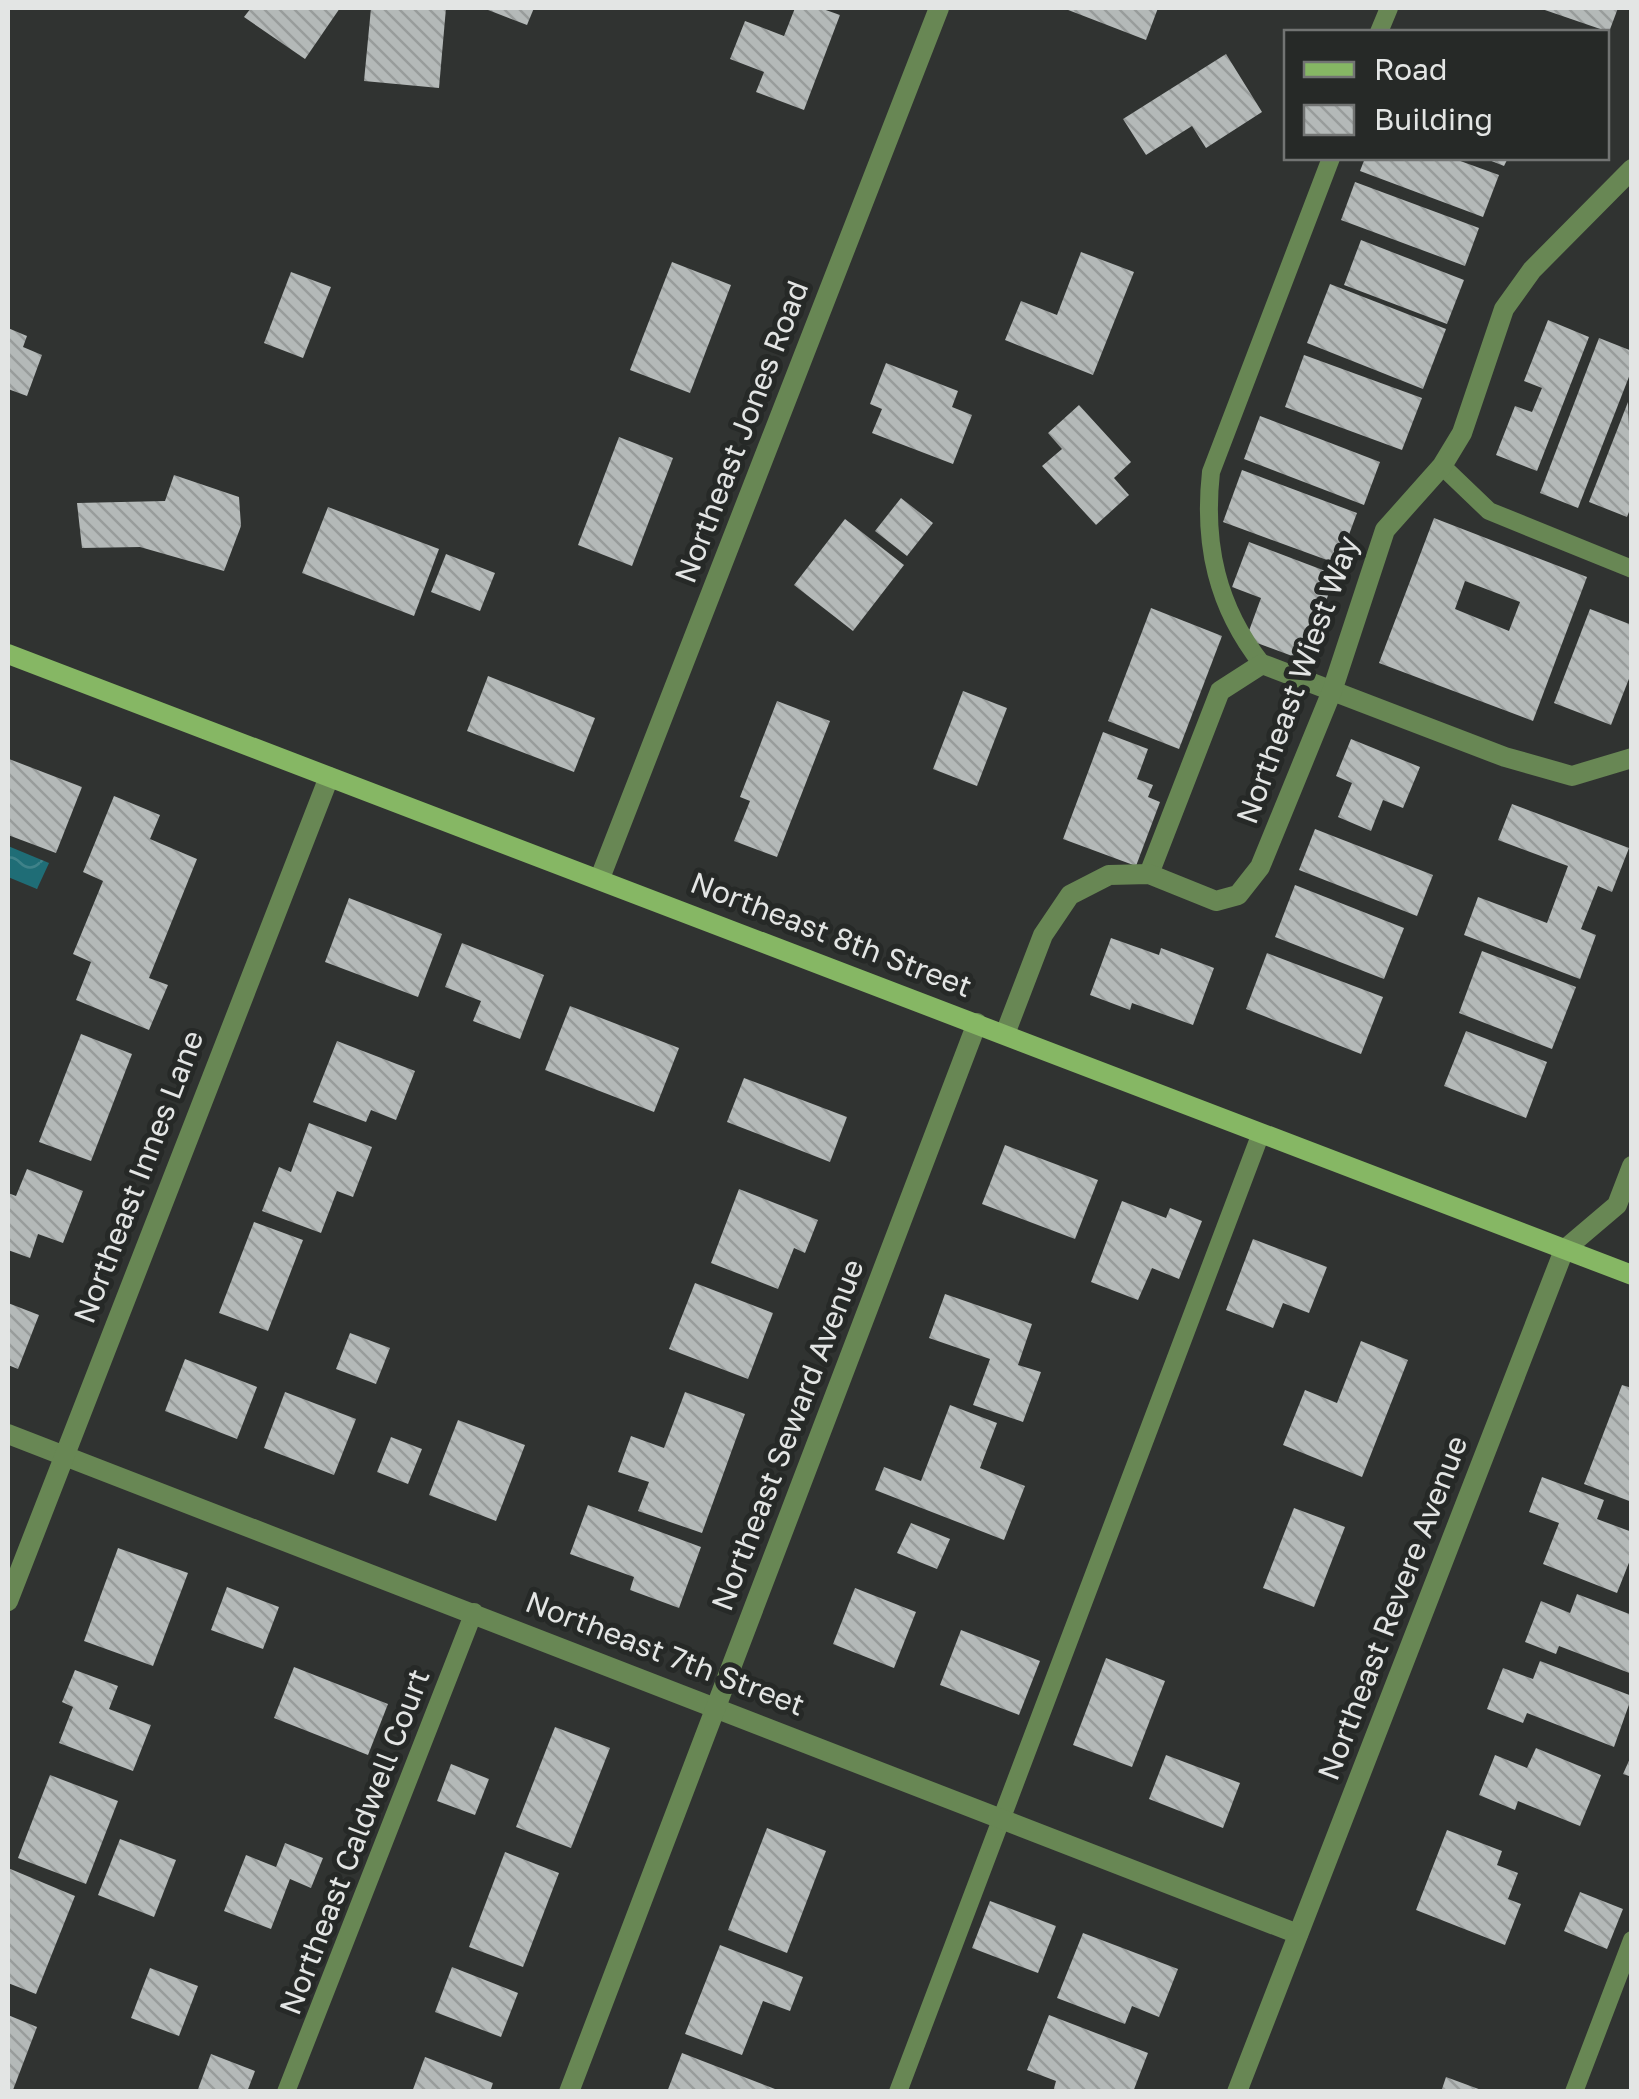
<svg xmlns="http://www.w3.org/2000/svg" width="1639" height="2099" viewBox="0 0 1639 2099" font-family="'Golos Text',sans-serif">
  <defs>
    <pattern id="water-waves" width="16" height="10" patternUnits="userSpaceOnUse" patternTransform="scale(2.5)"><rect width="16" height="10" fill="#1f6d76"/><path d="M0 5q4-4 8 0t8 0" fill="none" stroke="#3f8289"/></pattern>
    <pattern id="building-back-hatch" width="6" height="6" patternUnits="userSpaceOnUse" patternTransform="scale(2.5)"><rect width="6" height="6" fill="#b4b9b8"/><path d="M-1 5l2 2M0 0l6 6M5-1l2 2" fill="none" stroke="#989c9b"/></pattern>
  </defs>
  <rect width="100%" height="100%" fill="#303331"/>
  <path fill="url(#water-waves)" d="M8 846 49 863 37 889 8 877Z"/>
  <g fill="url(#building-back-hatch)" fill-rule="evenodd">
    <path d="M251 8H340L305 59 244 17Z"/>
    <path d="M371 8H446L439 88 364 81Z"/>
    <path d="M483 8H534L527 25Z"/>
    <path d="M795 8H820L840 15 804 110 756 92 764 72 730 59 745 21 784 36Z"/>
    <path d="M1063 8H1158L1146 40Z"/>
    <path d="M1539 8H1618L1609 32Z"/>
    <path d="M1226 54 1262 112 1206 148 1192 126 1146 155 1123 119Z"/>
    <path d="M1365 158H1452L1499 175 1483 217 1360 171Z"/>
    <path d="M1484 158H1508L1504 166Z"/>
    <path d="M1355 182 1479 228 1465 266 1341 220Z"/>
    <path d="M1361 240 1464 280 1447 324 1344 285Z"/>
    <path d="M1081 252 1134 272 1093 375 1005 340 1021 301 1057 315Z"/>
    <path d="M672 262 731 285 690 393 630 370Z"/>
    <path d="M291 272 331 287 303 358 264 343Z"/>
    <path d="M1330 284 1446 329 1423 389 1307 343Z"/>
    <path d="M1548 320 1589 337 1537 471 1496 455 1515 406 1532 412 1542 388 1524 381Z"/>
    <path d="M8 328 27 336 23 347 42 355 27 396 8 389Z"/>
    <path d="M1599 338 1632 351V369L1578 508 1540 493Z"/>
    <path d="M1304 355 1422 398 1402 450 1285 407Z"/>
    <path d="M886 363 958 391 952 407 972 415 953 464 872 433 882 409 870 404Z"/>
    <path d="M1628 402 1632 504 1627 517 1589 502Z"/>
    <path d="M1079 405 1131 462 1114 478 1129 495 1096 525 1042 466 1062 449 1048 433Z"/>
    <path d="M1260 416 1380 462 1364 505 1244 459Z"/>
    <path d="M619 437 673 458 632 566 578 545Z"/>
    <path d="M1242 470 1357 513 1338 564 1223 522Z"/>
    <path d="M174 475 239 497 241 526 224 571 140 547 82 548 77 503 165 501Z"/>
    <path d="M901 498 933 523 907 556 875 531Z"/>
    <path d="M328 507 439 549 414 616 302 573Z"/>
    <path d="M1434 518 1587 577 1533 721 1379 663ZM1465 581 1520 602 1509 631 1455 609Z"/>
    <path d="M845 519 904 565 853 631 794 585Z"/>
    <path d="M1249 542 1336 575 1303 660 1246 639 1261 598 1232 587Z"/>
    <path d="M446 554 495 573 480 611 431 592Z"/>
    <path d="M1151 608 1222 636 1179 749 1108 721Z"/>
    <path d="M1590 609 1632 625V671L1611 725 1554 703Z"/>
    <path d="M488 676 595 718 574 772 467 731Z"/>
    <path d="M963 691 1007 708 977 786 933 769Z"/>
    <path d="M777 701 830 721 777 857 734 841 750 801 740 797Z"/>
    <path d="M1103 732 1148 749 1137 779 1153 785 1148 797 1160 802 1136 866 1063 839Z"/>
    <path d="M1351 739 1420 767 1403 808 1383 800 1371 831 1338 817 1352 783 1336 776Z"/>
    <path d="M9 759 82 787 56 853 8 835Z"/>
    <path d="M114 796 160 815 150 839 197 859 149 978 168 985 149 1030 76 1000 91 962 73 954 103 881 83 872Z"/>
    <path d="M1512 804 1629 848 1612 892 1598 886 1581 929 1596 935 1580 979 1464 935 1478 897 1547 923 1568 866 1498 840Z"/>
    <path d="M1315 829 1433 875 1417 916 1299 870Z"/>
    <path d="M1295 885 1404 928 1384 979 1275 937Z"/>
    <path d="M349 898 442 934 418 997 325 962Z"/>
    <path d="M1111 938 1159 955 1161 948 1214 968 1193 1025 1132 1003 1130 1010 1090 995Z"/>
    <path d="M462 943 544 975 520 1039 473 1021 481 1001 445 987Z"/>
    <path d="M1482 951 1576 987 1552 1049 1459 1013Z"/>
    <path d="M1267 953 1383 997 1361 1054 1246 1009Z"/>
    <path d="M570 1006 679 1048 654 1112 545 1070Z"/>
    <path d="M1466 1031 1547 1062 1526 1118 1444 1086Z"/>
    <path d="M81 1034 132 1054 91 1161 39 1142Z"/>
    <path d="M337 1041 415 1071 396 1120 371 1110 366 1122 313 1102Z"/>
    <path d="M744 1078 847 1117 830 1162 727 1122Z"/>
    <path d="M309 1123 372 1147 353 1197 337 1191 321 1233 262 1211 279 1167 291 1172Z"/>
    <path d="M1005 1145 1098 1180 1075 1239 982 1204Z"/>
    <path d="M27 1169 83 1191 63 1243 38 1234 30 1258 8 1250V1193L16 1196Z"/>
    <path d="M739 1189 818 1220 805 1253 794 1248 778 1289 711 1263Z"/>
    <path d="M1122 1201 1166 1218 1170 1208 1202 1221 1179 1279 1152 1268 1138 1300 1091 1282Z"/>
    <path d="M254 1222 303 1240 268 1331 219 1313Z"/>
    <path d="M1253 1239 1327 1267 1309 1313 1283 1303 1273 1328 1226 1310Z"/>
    <path d="M695 1283 773 1313 748 1379 669 1349Z"/>
    <path d="M945 1294 1032 1324 1018 1365 1041 1372 1023 1422 973 1405 990 1359 929 1338Z"/>
    <path d="M8 1303 39 1315 18 1369 8 1365Z"/>
    <path d="M350 1333 390 1348 376 1384 336 1369Z"/>
    <path d="M1361 1341 1408 1360 1362 1477 1283 1445 1305 1390 1337 1403Z"/>
    <path d="M185 1359 257 1387 237 1439 165 1411Z"/>
    <path d="M1622 1385 1632 1388V1502L1584 1484Z"/>
    <path d="M285 1392 356 1419 334 1475 264 1448Z"/>
    <path d="M685 1392 745 1414 702 1533 638 1511 649 1482 618 1472 631 1436 664 1448Z"/>
    <path d="M950 1405 997 1423 980 1468 1025 1486 1004 1540 875 1490 884 1467 921 1481Z"/>
    <path d="M458 1420 525 1445 496 1521 429 1495Z"/>
    <path d="M391 1437 422 1449 408 1484 377 1472Z"/>
    <path d="M1542 1477 1604 1500 1597 1519 1632 1532V1555L1617 1593 1543 1564 1559 1523 1529 1512Z"/>
    <path d="M588 1505 701 1547 679 1608 630 1590 634 1577 570 1554Z"/>
    <path d="M1294 1508 1345 1527 1314 1607 1263 1588Z"/>
    <path d="M911 1523 950 1539 937 1569 897 1553Z"/>
    <path d="M118 1548 188 1573 153 1666 84 1641Z"/>
    <path d="M227 1587 279 1607 263 1649 211 1630Z"/>
    <path d="M855 1588 916 1612 894 1668 833 1644Z"/>
    <path d="M1577 1594 1632 1615V1674L1559 1646 1556 1654 1525 1642 1541 1601 1570 1613Z"/>
    <path d="M961 1630 1040 1661 1019 1715 940 1685Z"/>
    <path d="M1106 1658 1165 1681 1132 1767 1073 1745Z"/>
    <path d="M1540 1661 1632 1696 1614 1747 1527 1713 1523 1723 1487 1709 1503 1668 1533 1679Z"/>
    <path d="M294 1667 388 1704 368 1755 274 1718Z"/>
    <path d="M75 1670 118 1686 109 1709 151 1725 133 1771 59 1743 73 1707 62 1702Z"/>
    <path d="M555 1727 610 1748 571 1848 516 1827Z"/>
    <path d="M1536 1748 1601 1775 1580 1826 1518 1801 1515 1810 1479 1795 1495 1755 1527 1768Z"/>
    <path d="M1632 1754V1777L1623 1774Z"/>
    <path d="M1166 1755 1240 1783 1223 1828 1149 1799Z"/>
    <path d="M451 1764 489 1779 475 1815 437 1801Z"/>
    <path d="M50 1775 118 1801 86 1884 18 1858Z"/>
    <path d="M767 1828 826 1851 787 1953 728 1930Z"/>
    <path d="M1447 1830 1502 1851 1497 1865 1518 1873 1508 1899 1521 1904 1505 1945 1416 1910Z"/>
    <path d="M120 1839 176 1860 154 1917 98 1895Z"/>
    <path d="M285 1843 323 1858 311 1888 290 1879 271 1929 224 1911 246 1855 276 1867Z"/>
    <path d="M505 1852 559 1873 523 1967 469 1947Z"/>
    <path d="M8 1868 75 1896 36 1994 8 1983Z"/>
    <path d="M1580 1892 1623 1909 1607 1949 1564 1931Z"/>
    <path d="M990 1901 1056 1926 1038 1973 972 1948Z"/>
    <path d="M1083 1933 1178 1969 1159 2017 1132 2006 1125 2024 1057 1998Z"/>
    <path d="M720 1945 803 1977 790 2011 763 2001 742 2055 685 2034Z"/>
    <path d="M452 1967 518 1993 501 2037 435 2012Z"/>
    <path d="M150 1968 198 1986 179 2036 131 2018Z"/>
    <path d="M8 2015 37 2027 13 2090 8 2088Z"/>
    <path d="M1049 2015 1148 2053 1133 2092H1053L1056 2081 1027 2070Z"/>
    <path d="M682 2053 775 2089 774 2092H667Z"/>
    <path d="M211 2054 255 2071 247 2092H197Z"/>
    <path d="M425 2057 493 2083 490 2092H412Z"/>
    <path d="M1446 2077 1484 2091V2092H1441Z"/>
  </g>
  <g fill="none" stroke-linecap="round" stroke-linejoin="round">
    <g stroke="#688754" stroke-width="18">
      <path d="M1379 32 1389 8"/>
      <path d="M1442 466 1489 511 1632 569"/>
      <path d="M1262 664C1217 607 1203 544 1211 472L1331 158"/>
      <path d="M286 2092 474 1612"/>
      <path d="M898 2092 1261 1133"/>
      <path d="M1574 2092 1632 1940"/>
    </g>
    <g stroke="#688754" stroke-width="20">
      <path d="M1149 874 1220 691 1262 664 1505 757 1572 776 1632 758"/>
      <path d="M600 878 939 8"/>
      <path d="M1005 1034 1043 935 1070 895 1109 875 1149 874 1216 901 1238 895 1260 867 1332 691 1385 530 1442 466 1462 433 1504 309 1532 270 1632 169"/>
      <path d="M1564 1250 1617 1205 1632 1166"/>
      <path d="M8 1434 1298 1934"/>
      <path d="M8 1601 329 777"/>
      <path d="M569 2092 977 1023"/>
    </g>
    <path stroke="#688754" stroke-width="20" d="M1237 2092 1564 1250"/>
    <path stroke="#86b764" stroke-width="20" d="M8 654 1632 1275"/>
  </g>
  <g text-anchor="middle" stroke-width="10" stroke-linejoin="round" paint-order="stroke">
    <g font-size="30" fill="#e3e5e4" stroke="#262927">
      <text transform="translate(742 432) rotate(-69)" y="10">Northeast Jones Road</text>
      <text transform="translate(1298 680) rotate(-70)" y="10">Northeast Wiest Way</text>
      <text transform="translate(831 935) rotate(21)" y="10">Northeast 8th Street</text>
      <text transform="translate(139 1177) rotate(-69)" y="10">Northeast Innes Lane</text>
      <text transform="translate(788 1435) rotate(-69)" y="10">Northeast Seward Avenue</text>
      <text transform="translate(1393 1608) rotate(-69)" y="10">Northeast Revere Avenue</text>
      <text transform="translate(665 1654) rotate(21)" y="10">Northeast 7th Street</text>
      <text transform="translate(355 1842) rotate(-69)" y="10">Northeast Caldwell Court</text>
    </g>
  </g>
  <rect width="1639" height="2099" fill="none" stroke="#e3e5e4" stroke-width="20"/>
  <rect x="1284" y="30" width="325" height="130" fill="#262927" stroke="#727473" stroke-width="2.5"/>
  <rect x="1304" y="62" width="50" height="15" fill="#86b764" stroke="#727473" stroke-width="2.5"/>
  <text x="1374" y="80" font-size="30" fill="#e3e5e4">Road</text>
  <rect x="1304" y="105" width="50" height="30" fill="url(#building-back-hatch)" stroke="#727473" stroke-width="2.5"/>
  <text x="1374" y="130" font-size="30" fill="#e3e5e4">Building</text>
</svg>
